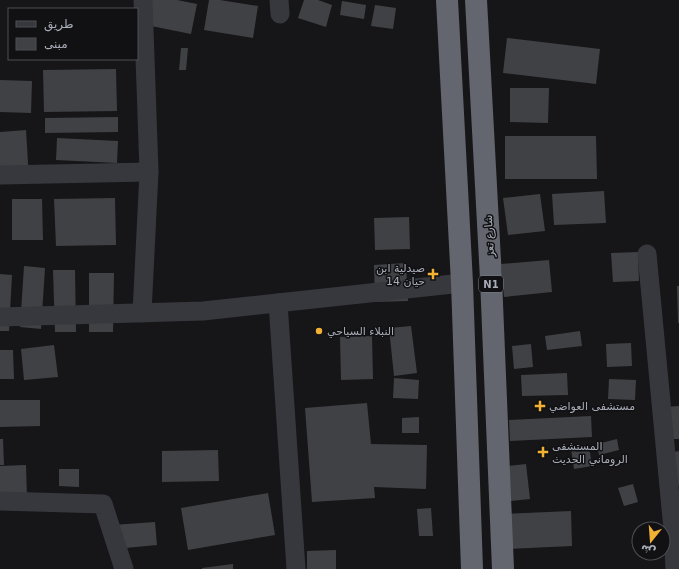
<svg xmlns="http://www.w3.org/2000/svg" width="679" height="569" viewBox="0 0 679 569" font-family="'DejaVu Sans',Cairo,sans-serif">
  <rect width="100%" height="100%" fill="#161618"/>
  <g fill="#404145">
    <path d="M151 0H177L197 4 191 34 146 25Z"/>
    <path d="M209 0H220L258 6 253 38 204 30Z"/>
    <path d="M304 0H318L332 5 326 27 298 18Z"/>
    <path d="M342 1 366 5 364 19 340 15Z"/>
    <path d="M375 5 396 8 393 29 371 26Z"/>
    <path d="M507 38 600 49 596 84 503 73Z"/>
    <path d="M181 48H188L186 70H179Z"/>
    <path d="M116 69 117 111 44 112 43 70Z"/>
    <path d="M0 80 32 81 31 113 0 112Z"/>
    <path d="M510 88H549L548 123 510 122Z"/>
    <path d="M118 117V132L45 133V118Z"/>
    <path d="M26 130 29 179 0 170V132Z"/>
    <path d="M505 136H596L597 179H505Z"/>
    <path d="M57 138 118 141 117 163 56 160Z"/>
    <path d="M604 191 606 223 554 225 552 194Z"/>
    <path d="M540 194 545 231 508 235 503 198Z"/>
    <path d="M115 198 116 245 56 246 54 199Z"/>
    <path d="M12 199H42L43 240H12Z"/>
    <path d="M409 217 410 249 375 250 374 218Z"/>
    <path d="M638 252 639 281 613 282 611 253Z"/>
    <path d="M549 260 552 292 504 297 501 264Z"/>
    <path d="M406 263 408 301 375 302 374 265Z"/>
    <path d="M24 266 45 268 41 329 20 327Z"/>
    <path d="M53 270H75L76 332H55Z"/>
    <path d="M89 273H114L113 332H89Z"/>
    <path d="M0 274 12 275 9 331H0Z"/>
    <path d="M677 286H679V323H678Z"/>
    <path d="M411 326 417 373 394 376 389 328Z"/>
    <path d="M580 331 582 346 547 350 545 336Z"/>
    <path d="M372 336 373 379 341 380 340 337Z"/>
    <path d="M631 343 632 366 607 367 606 344Z"/>
    <path d="M531 344 533 367 514 369 512 346Z"/>
    <path d="M54 345 58 377 24 380 21 349Z"/>
    <path d="M0 350H13L14 379H0Z"/>
    <path d="M567 373 568 395 522 396 521 375Z"/>
    <path d="M394 378 419 380 418 399 393 398Z"/>
    <path d="M609 379 636 380 635 400 608 399Z"/>
    <path d="M0 400H40V426L0 427Z"/>
    <path d="M367 403 371 444 427 445 426 489 374 487 375 498 312 502 305 408Z"/>
    <path d="M679 406V439H666L665 407Z"/>
    <path d="M591 416 592 437 510 441 509 420Z"/>
    <path d="M419 417V433H402V418Z"/>
    <path d="M0 439H3L4 465H0Z"/>
    <path d="M617 439 619 450 599 455 597 444Z"/>
    <path d="M589 446 592 466 574 469 571 449Z"/>
    <path d="M218 450 219 481 162 482V451Z"/>
    <path d="M679 451V486H678L674 452Z"/>
    <path d="M526 464 530 499 511 501 507 466Z"/>
    <path d="M26 465 27 498H0V466Z"/>
    <path d="M59 469H79V487L59 486Z"/>
    <path d="M633 484 638 502 624 506 618 488Z"/>
    <path d="M268 493 275 535 188 550 181 508Z"/>
    <path d="M431 508 433 536H419L417 509Z"/>
    <path d="M571 511 572 546 507 549 505 514Z"/>
    <path d="M155 522 157 545 115 549 113 525Z"/>
    <path d="M336 550V569H307V551Z"/>
    <path d="M233 564V569H202V568Z"/>
  </g>
  <g fill="none" stroke-linecap="round" stroke-linejoin="round">
    <g stroke="#37383d" stroke-width="19">
      <path d="M279 0 280 14"/>
      <path d="M0 175 149 172"/>
      <path d="M647 254 673 529 675 569"/>
      <path d="M278 303 296 569"/>
      <path d="M142 313 149 172 143 0"/>
      <path d="M0 317 203 311 462 283"/>
      <path d="M0 501 103 504 124 569"/>
    </g>
    <g stroke="#63666e" stroke-width="22">
      <path d="M447 0 462 283 472 569"/>
      <path d="M476 0 491 279 503 569"/>
    </g>
  </g>
  <g fill="#f2b134" stroke="#111113" stroke-width="1.5">
    <path d="M431 268h4v4h4v4h-4v4h-4v-4h-4v-4h4z"/>
    <circle cx="319" cy="331" r="4"/>
    <path d="M538 400h4v4h4v4h-4v4h-4v-4h-4v-4h4z"/>
    <path d="M541 446h4v4h4v4h-4v4h-4v-4h-4v-4h4z"/>
  </g>
  <g text-anchor="middle" stroke-width="3" stroke-linejoin="round" paint-order="stroke">
    <rect fill="#111113" stroke="#7b7e86" stroke-width="1" x="479" y="276" width="24" height="16" rx="3"/>
    <g font-size="10" font-weight="bold" fill="#a8adb8">
      <text x="491" y="288">N1</text>
    </g>
    <g font-size="11" fill="#a8adb8" stroke="#111113">
      <text transform="translate(489 236) rotate(-93)" y="4">شارع تعز</text>
    </g>
    <g font-size="11" fill="#a8adb8" stroke="#111113" text-anchor="start">
      <text x="425" y="272" text-anchor="end">صيدلية ابن<tspan x="425" dy="13">حيان 14</tspan></text>
      <text x="327" y="335">النبلاء السياحي</text>
      <text x="549" y="410">مستشفى العواضي</text>
      <text x="552" y="450">المستشفى<tspan x="552" dy="13">الروماني الحديث</tspan></text>
    </g>
  </g>
  <rect x="8" y="8" width="130" height="52" fill="#111113" stroke="#4d4f55"/>
  <rect x="16" y="21" width="20" height="6" fill="#37383d" stroke="#4d4f55"/>
  <text x="44" y="28" font-size="12" fill="#a8adb8">طريق</text>
  <rect x="16" y="38" width="20" height="12" fill="#404145" stroke="#4d4f55"/>
  <text x="44" y="48" font-size="12" fill="#a8adb8">مبنى</text>
  <g transform="translate(651 541) rotate(197)"><circle r="19" fill="#111113" stroke="#4d4f55"/>
  <path d="M0-3L7 15L0 10L-7 15Z" fill="#f2b134"/>
  <text y="-6" font-size="11" font-weight="bold" text-anchor="middle" fill="#a8adb8">ش</text>
  </g>
</svg>
